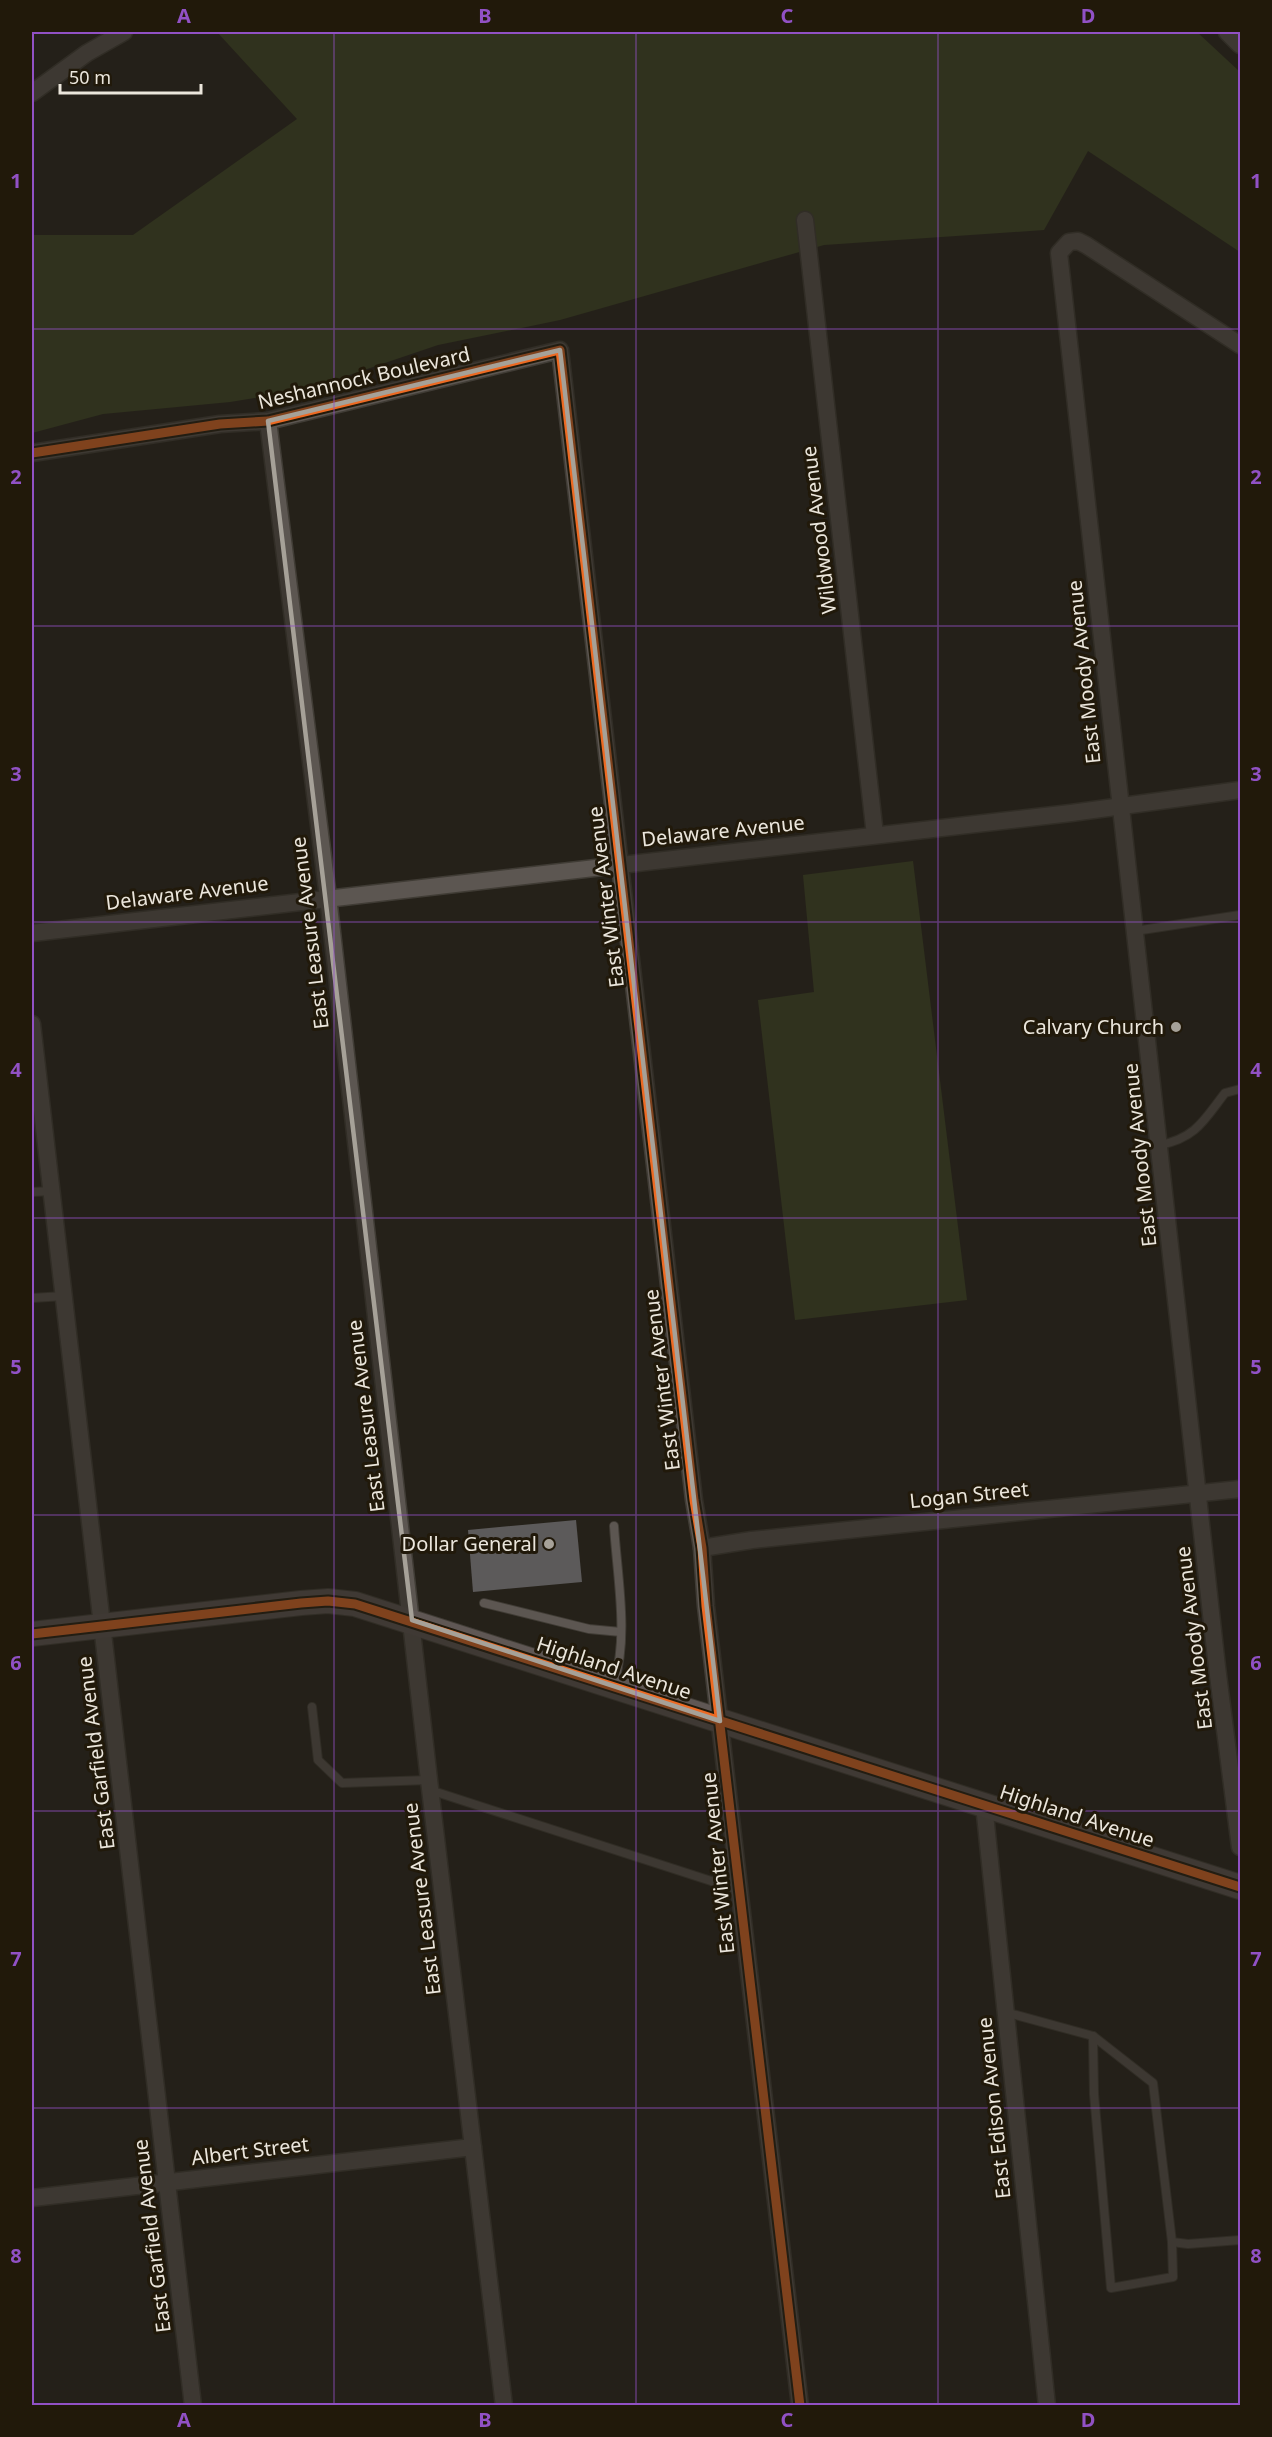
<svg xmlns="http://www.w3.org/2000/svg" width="1272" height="2437" viewBox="0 0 1272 2437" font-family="'Noto Sans',sans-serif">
  <rect width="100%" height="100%" fill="#252119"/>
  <g fill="#3e4824">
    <path d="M217 32H1197L1240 72V252L1088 151 1044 230 824 245 560 320 438 345 308 389 230 402 103 414 32 433V235H133L297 119Z"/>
    <path d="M913 861 967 1300 795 1320 758 1000 814 992 803 875Z"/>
  </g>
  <path fill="#5c5a5a" d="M576 1520 582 1582 473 1592 468 1530Z"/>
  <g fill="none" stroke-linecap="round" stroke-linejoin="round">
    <defs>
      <g id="service">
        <path d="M1135 931 1240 915"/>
        <path d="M1160 1145C1196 1138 1204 1120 1225 1093L1240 1089"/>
        <path d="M32 1192 52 1191"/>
        <path d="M32 1298 64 1296"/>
        <path d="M484 1603 589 1629 621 1632"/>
        <path d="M614 1683C629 1636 617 1575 614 1526"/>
        <path d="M312 1707 318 1760 342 1783 429 1780"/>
        <path d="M430 1790 739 1890"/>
        <path d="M1005 2012 1093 2036 1153 2083 1172 2242 1188 2244 1240 2240"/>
        <path d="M1093 2036 1094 2094 1111 2288 1173 2277 1172 2242"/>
      </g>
      <g id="minor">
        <path d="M1227 32 1240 45"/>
        <path d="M32 93 87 53 124 32"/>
        <path d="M805 220 875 835"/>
        <path d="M1240 345 1086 245 1078 241 1069 242 1059 253 1217 1667 1240 1847"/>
        <path d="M268 421 328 897 429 1780 504 2406"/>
        <path d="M32 453 220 424 268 421 560 350 694 1500 702 1548 706 1606 800 2406"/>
        <path d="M32 933 1071 813 1240 790"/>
        <path d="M32 1024 193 2406"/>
        <path d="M702 1548 752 1540 1240 1489"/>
        <path d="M984 1805 1047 2406"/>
        <path d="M32 2198 473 2147"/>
      </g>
      <path id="secondary" d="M32 1634 301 1603 328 1601 355 1604 1240 1887"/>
    </defs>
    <use href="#service" stroke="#403c35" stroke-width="10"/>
    <use href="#minor" stroke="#403c35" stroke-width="19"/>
    <use href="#secondary" stroke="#403c35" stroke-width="26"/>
    <use href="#service" stroke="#5c5651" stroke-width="8"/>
    <use href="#minor" stroke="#5c5651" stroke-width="16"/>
    <use href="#secondary" stroke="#5f5754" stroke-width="24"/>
    <defs>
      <g id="cycleway">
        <path d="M32 453 220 424 268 421 560 350 694 1500 702 1548 706 1606 800 2406"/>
        <path d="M32 1634 301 1603 328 1601 355 1604 1240 1887"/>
      </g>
    </defs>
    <use href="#cycleway" stroke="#21190a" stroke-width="13"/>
    <use href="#cycleway" stroke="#ed6a23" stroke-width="9"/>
  </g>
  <path d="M0 0H1272V2437H0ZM560 350 720 1721 412 1620 268 421Z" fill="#252119" fill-opacity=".55" fill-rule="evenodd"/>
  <path fill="none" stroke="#a6a198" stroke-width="4.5" stroke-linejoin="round" d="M560 350 720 1721 412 1620 268 421Z"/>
  <path fill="none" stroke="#9151c5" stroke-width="1.5" stroke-opacity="0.55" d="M334 32V2406M636 32V2406M938 32V2406M32 329H1240M32 626H1240M32 922H1240M32 1218H1240M32 1515H1240M32 1811H1240M32 2108H1240"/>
  <g fill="#a6a198" stroke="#21190a" stroke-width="2">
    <circle cx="1176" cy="1027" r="6"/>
    <circle cx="549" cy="1544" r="6"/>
  </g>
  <g text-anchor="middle" stroke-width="6" stroke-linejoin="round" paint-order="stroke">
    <g font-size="20" fill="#ebe6dc" stroke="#21190a">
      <text transform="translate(364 378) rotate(-13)" y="7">Neshannock Boulevard</text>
      <text transform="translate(819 530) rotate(-97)" y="7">Wildwood Avenue</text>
      <text transform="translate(1084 672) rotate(-96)" y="7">East Moody Avenue</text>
      <text transform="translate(723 831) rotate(-6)" y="7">Delaware Avenue</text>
      <text transform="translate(187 893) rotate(-7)" y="7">Delaware Avenue</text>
      <text transform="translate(606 897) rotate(-97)" y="7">East Winter Avenue</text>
      <text transform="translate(310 933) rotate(-97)" y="7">East Leasure Avenue</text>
      <text transform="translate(1140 1155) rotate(-96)" y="7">East Moody Avenue</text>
      <text transform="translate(662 1380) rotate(-97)" y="7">East Winter Avenue</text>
      <text transform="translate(366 1416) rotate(-97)" y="7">East Leasure Avenue</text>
      <text transform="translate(969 1495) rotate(-6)" y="7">Logan Street</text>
      <text transform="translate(1194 1638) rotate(-97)" y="7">East Moody Avenue</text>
      <text transform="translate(614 1668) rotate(18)" y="7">Highland Avenue</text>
      <text transform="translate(96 1753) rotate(-97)" y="7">East Garfield Avenue</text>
      <text transform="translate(1077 1816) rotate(18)" y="7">Highland Avenue</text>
      <text transform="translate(718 1863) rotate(-96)" y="7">East Winter Avenue</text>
      <text transform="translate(422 1899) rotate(-97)" y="7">East Leasure Avenue</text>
      <text transform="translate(994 2108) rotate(-96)" y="7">East Edison Avenue</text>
      <text transform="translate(250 2151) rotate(-7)" y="7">Albert Street</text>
      <text transform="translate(152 2236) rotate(-97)" y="7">East Garfield Avenue</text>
    </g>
    <g font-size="20" fill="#ebe6dc" stroke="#21190a" text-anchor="end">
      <text x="1164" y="1034">Calvary Church</text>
      <text x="537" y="1551">Dollar General</text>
    </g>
  </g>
  <rect width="1272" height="2437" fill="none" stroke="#21190a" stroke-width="66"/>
  <path d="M60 84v9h141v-9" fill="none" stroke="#ebe6dc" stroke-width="3"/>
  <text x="69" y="84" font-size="18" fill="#ebe6dc" stroke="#21190a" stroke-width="4.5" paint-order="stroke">50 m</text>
  <rect x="33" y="33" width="1206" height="2371" fill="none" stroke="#9151c5" stroke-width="2"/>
  <g font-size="20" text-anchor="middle" font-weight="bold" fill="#9151c5">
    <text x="184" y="23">A</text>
    <text x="485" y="23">B</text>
    <text x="787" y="23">C</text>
    <text x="1088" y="23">D</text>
    <text x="16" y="188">1</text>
    <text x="1256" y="188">1</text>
    <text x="16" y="484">2</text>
    <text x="1256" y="484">2</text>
    <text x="16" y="781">3</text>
    <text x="1256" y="781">3</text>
    <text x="16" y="1077">4</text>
    <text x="1256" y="1077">4</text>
    <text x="16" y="1374">5</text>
    <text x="1256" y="1374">5</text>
    <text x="16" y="1670">6</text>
    <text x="1256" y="1670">6</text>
    <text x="16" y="1966">7</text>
    <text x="1256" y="1966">7</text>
    <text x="16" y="2263">8</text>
    <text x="1256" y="2263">8</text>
    <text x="184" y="2427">A</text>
    <text x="485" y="2427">B</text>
    <text x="787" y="2427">C</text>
    <text x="1088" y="2427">D</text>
  </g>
</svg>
